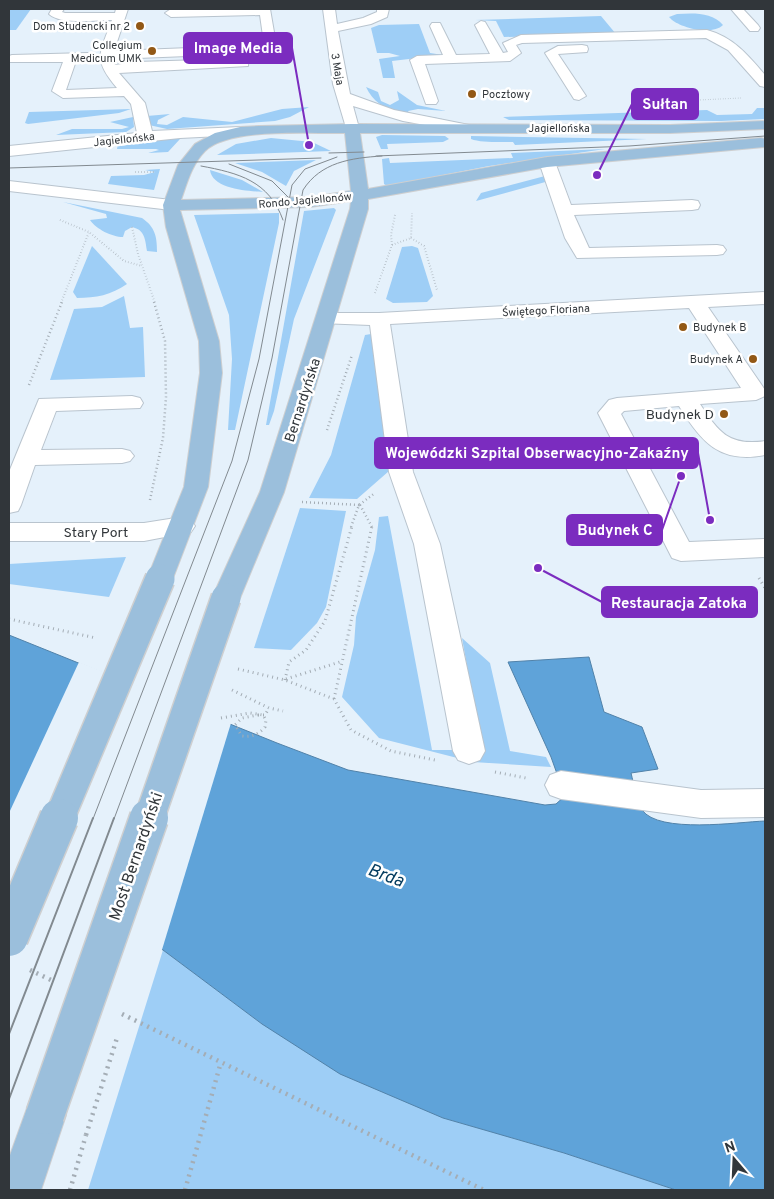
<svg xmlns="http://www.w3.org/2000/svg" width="774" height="1199" viewBox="0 0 774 1199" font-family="Overpass,sans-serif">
  <rect width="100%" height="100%" fill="#e5f1fb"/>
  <g fill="#9ecef6">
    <path d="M9 9H31L16 30H9Z"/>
    <path d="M677 14C694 13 712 12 723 25 712 36 678 28 669 17Z"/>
    <path d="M601 16 616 34 504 37 496 21 475 20Z"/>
    <path d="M419 24 430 53 443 55 392 61 395 78H383L379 59 400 56 389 53H377L371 28 379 25Z"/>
    <path d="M366 87 378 92 381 101 390 105 399 100 397 91 417 105 446 111 418 109 408 111 409 113 443 119C415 116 379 116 366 87Z"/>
    <path d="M309 107 290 117 275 121 167 129 149 125 147 116 170 114 158 120 157 124 167 125 183 117 232 122 282 109Z"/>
    <path d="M757 108H765V119L721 121 509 120 503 117 707 110 717 115 752 114Z"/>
    <path d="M131 109 119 113 28 124 25 123 29 112Z"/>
    <path d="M133 117 134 127 126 132 56 135 72 129H122L129 127 110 122Z"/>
    <path d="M382 135 445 136 449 139 443 142 387 144 388 149H381L376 137Z"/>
    <path d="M471 136 647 139 515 145 513 142C502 142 481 143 471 139Z"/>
    <path d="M178 138 180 139 168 152 148 153 159 150 156 149H117L118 144Z"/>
    <path d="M271 138 312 142 331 151 217 155 236 144Z"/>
    <path d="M605 149 489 166 387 186 384 184 382 159 389 158 390 163 513 158 511 153Z"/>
    <path d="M316 160 294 171 286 186 262 172 235 163Z"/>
    <path d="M160 169 154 190 108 184 111 176 144 175 155 172 145 170Z"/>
    <path d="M210 170 242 180 263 192C248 191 212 189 210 170Z"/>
    <path d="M545 176 549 181 476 201 481 193Z"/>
    <path d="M63 202 142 218C155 227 157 236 157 252L147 251C145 239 145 230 132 227L125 231 123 237C112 237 96 229 90 220L107 218 106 214Z"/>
    <path d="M334 208 336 210 294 319 274 411 269 425H266L304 211Z"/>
    <path d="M279 213V223L235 430H228L232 359 229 315 194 215Z"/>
    <path d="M92 246 127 284C111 295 96 298 77 298L73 292Z"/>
    <path d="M412 246 418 248 433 296 427 302 393 303 386 299 402 247Z"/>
    <path d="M124 296 130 328 143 327 145 377 50 380 74 309 102 307Z"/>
    <path d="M371 334 389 471 357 499 309 498 331 455 365 335Z"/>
    <path d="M300 508 346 511 326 607 317 623 291 650 254 648Z"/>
    <path d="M388 516 432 750H482L462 638 490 663 510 751 546 757 551 767 473 762 379 738 342 697 354 645 356 617 375 550 379 517Z"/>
    <path d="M126 557 109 597 9 584V564Z"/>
    <path d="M163 950 262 1024 443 1118 564 1153 676 1190H88Z"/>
  </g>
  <path fill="#5fa3d9" stroke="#5182a9" d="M9 635 277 743 348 770 545 805 556 804 565 796 551 757 508 662 589 657 604 712 642 727 658 769 631 773C634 784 636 801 642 810 659 834 738 822 765 821V1190H676L564 1153 443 1118 340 1074 262 1024 163 950 9 875Z"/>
  <path fill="#e5f1fb" d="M79 662 231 723 161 953 9 878V813Z"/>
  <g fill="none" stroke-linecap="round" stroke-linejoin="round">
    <defs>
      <g id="minor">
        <path d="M52 9H64L62 12 65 13H115L116 9H128L114 51 241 46 263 36 260 15 171 17 165 13 171 9H270L275 38 249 52 248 66 119 73 145 103 152 131 240 127 247 131 240 135 180 138 9 156V146L137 133 131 104 124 96 63 98 52 91 63 62H9V56L12 55 88 53 95 57 88 61H76L66 90 117 88C92 59 100 53 112 20 97 20 60 25 49 14ZM237 54 236 59 136 62 115 65 113 59Z"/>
        <path d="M323 9H335L337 24 363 18 377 12V9H389L387 17 371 24 338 31 350 94 394 110 469 125 471 128 469 131 464 132 403 121 353 106 359 128 352 132 347 131 333 84Z"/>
        <path d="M731 9H743L758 25 760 28 758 31H750Z"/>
        <path d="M481 21 485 22 503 53 508 52 503 43 521 35 707 30C733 37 748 55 765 75V87L760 86 728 50 706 38 522 43 516 45 521 53 510 61 425 64 438 101 436 104H426L410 60 417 56 443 55 430 26 432 23H440L456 55 490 54 475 25Z"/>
        <path d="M582 45 587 46 588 49 587 52 558 54 586 96 579 100 574 99 545 53 558 46Z"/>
        <path d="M547 157 555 162 571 205 692 200 698 201 700 205 698 209 692 210 574 215 589 248 717 245 723 246 726 250 723 254 717 255 577 258 565 238 539 162Z"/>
        <path d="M9 181 171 200 177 201 179 205 177 209 171 210 9 191Z"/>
        <path d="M765 292V304L708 307 765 390V396L756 400 700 404C719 433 729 446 765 441V455C720 464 701 442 679 406L624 411 621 414 689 542 765 539V557L681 561 672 558 598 413 609 400 617 398 741 388 689 308 390 324 413 472 440 544 485 751 480 760 469 764 458 760 453 751 414 544 389 472 370 325 320 323 317 319 320 315 327 313H379Z"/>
        <path d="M132 396 140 398 143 403 140 408 56 411 41 450 122 449 130 451 134 456 130 461 122 463 35 465 21 505 18 511 9 513V472L39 399Z"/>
        <path d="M182 517 191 520 195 526 191 532 144 541H9V523H144Z"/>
        <path d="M561 771 701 790 765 789V817L701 818 561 799 550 795 545 785 550 775Z"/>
      </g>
      <g id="major">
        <path d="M765 121V129L670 133H360L368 189 547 157 761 138 765 139V147L547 167 368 199V209L284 492 240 598 236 605 226 608 216 605 212 598 260 492 350 209 351 201 310 207 180 210 219 341 222 373 208 487 170 586 160 589 150 586 147 579 184 487 200 373 199 341 166 227 163 205 178 165 195 144 215 133 240 127 259 126 352 124 670 125ZM345 133 351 191 310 197 181 200C187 183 192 164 205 151 230 127 310 134 345 133Z"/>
        <path d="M45 1094 60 1100 66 1115 41 1190H9V1158L30 1100Z"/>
      </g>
    </defs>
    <use href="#minor" stroke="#b9c4ce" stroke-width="2"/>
    <use href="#major" stroke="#cecfd0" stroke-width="2"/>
    <path stroke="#a4adb5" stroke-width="1" stroke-dasharray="0.5 2" stroke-linecap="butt" d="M678 101 741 98"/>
    <g stroke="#a4adb5" stroke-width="2" stroke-dasharray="0.5 2.5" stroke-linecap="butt">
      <path d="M135 172H154"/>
      <path d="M60 220 89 232 124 261 142 266"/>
      <path d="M132 227 138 254 155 303"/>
      <path d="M411 238 424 246 437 290"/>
      <path d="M392 245 391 235 395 215"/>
      <path d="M375 293 392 245 411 238 412 213"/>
      <path d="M61 303 89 232"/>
    </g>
    <g stroke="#a4adb5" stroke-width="2.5" stroke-dasharray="1 3" stroke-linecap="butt">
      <path d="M29 385 62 302"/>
      <path d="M327 430 352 355"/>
      <path d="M150 500 163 438 166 397 165 341 154 302"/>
      <path d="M302 502 359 505"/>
      <path d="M360 505 372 527"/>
      <path d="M351 527 359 505 375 493"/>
    </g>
    <g stroke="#a4adb5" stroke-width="3" stroke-dasharray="1 4" stroke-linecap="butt">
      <path d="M759 578 765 588"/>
      <path d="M9 619 96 638"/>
      <path d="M238 669 285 680 334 699 351 730 391 751 435 760"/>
      <path d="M286 679 343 661"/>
      <path d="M285 680 289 662 306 650 325 621 352 526"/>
      <path d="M232 690 269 708 283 711"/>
      <path d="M334 699 372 526"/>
      <path d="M258 715H265L269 708"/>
      <path d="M495 772 526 778"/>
    </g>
    <g stroke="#a4adb5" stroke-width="4.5" stroke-dasharray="2 5" stroke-linecap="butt">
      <path d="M30 970 51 980"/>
      <path d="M122 1014 484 1190"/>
      <path d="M70 1190 86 1135"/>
      <path d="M185 1190 221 1062"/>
    </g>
    <use href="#minor" fill="#fff" fill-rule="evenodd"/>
    <use href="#major" fill="#9bbfdc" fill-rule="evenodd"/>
    <g stroke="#828a90" stroke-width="1">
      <path d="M329 153 364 152"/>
      <path d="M376 156 629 146 765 136"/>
      <path d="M229 164 272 181 292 201"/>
      <path d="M201 166C239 173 269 181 283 220"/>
      <path d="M9 168 321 158"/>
      <path d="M93 819 232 461 259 359 292 185 305 169 337 157"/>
      <path d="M114 819 248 460 272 358 303 190C321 162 351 158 382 156"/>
    </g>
    <g stroke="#828a90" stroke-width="2">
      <path d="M9 1034 93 818"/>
      <path d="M9 1099 114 818"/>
    </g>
    <defs>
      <g id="major-bridge-far1">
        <path d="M59 819 160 579"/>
        <path d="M149 819 226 598"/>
      </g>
      <g id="major-bridge">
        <path d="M9 937 59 818"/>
        <path d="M45 1115 149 818"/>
      </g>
    </defs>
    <use href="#major-bridge-far1" stroke="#cecfd0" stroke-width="32" stroke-linecap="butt"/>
    <use href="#major-bridge" stroke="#cecfd0" stroke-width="41" stroke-linecap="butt"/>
    <path stroke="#a4adb5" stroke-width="3" stroke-dasharray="1 4" stroke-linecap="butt" d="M221 718 250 713 263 715 266 720 265 727C258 735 252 737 242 736L235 725 242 718 258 715"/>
    <path stroke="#a4adb5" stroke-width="4.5" stroke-dasharray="2 5" stroke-linecap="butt" d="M86 1135 117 1038"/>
    <use href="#major-bridge-far1" stroke="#9bbfdc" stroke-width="29"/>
    <use href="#major-bridge" stroke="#9bbfdc" stroke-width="38"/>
  </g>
  <g fill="#925815" stroke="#fff" stroke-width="2">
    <circle cx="140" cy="26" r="5"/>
    <circle cx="152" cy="51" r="5"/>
    <circle cx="472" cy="94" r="5"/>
    <circle cx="683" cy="327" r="5"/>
    <circle cx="753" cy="359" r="5"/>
    <circle cx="724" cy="414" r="5"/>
  </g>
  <g text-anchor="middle" stroke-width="5" stroke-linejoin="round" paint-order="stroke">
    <g font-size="11" fill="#31363a" stroke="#fff" text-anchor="end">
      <text x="130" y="30">Dom Studencki nr 2</text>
      <text x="142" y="49">Collegium<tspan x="142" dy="13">Medicum UMK</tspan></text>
      <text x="482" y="98" text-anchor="start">Pocztowy</text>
      <text x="693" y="331" text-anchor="start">Budynek B</text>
      <text x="743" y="363">Budynek A</text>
    </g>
    <g font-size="11" fill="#31363a" stroke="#fff">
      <text transform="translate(338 69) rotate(80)" y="4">3 Maja</text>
      <text x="559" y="132">Jagiellońska</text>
      <text transform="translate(124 139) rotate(-6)" y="4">Jagiellońska</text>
      <text transform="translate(305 200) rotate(-5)" y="4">Rondo Jagiellonów</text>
      <text transform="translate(546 310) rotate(-3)" y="4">Świętego Floriana</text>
    </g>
    <g font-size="14" fill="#31363a" stroke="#fff">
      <text transform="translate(302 400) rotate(-72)" y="5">Bernardyńska</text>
      <text x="96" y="537">Stary Port</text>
    </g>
    <g font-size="14" fill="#31363a" stroke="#fff" text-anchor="end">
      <text x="714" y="419">Budynek D</text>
    </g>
    <g font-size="16" fill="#31363a" stroke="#fff">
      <text transform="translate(135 856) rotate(-71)" y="6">Most Bernardyński</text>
    </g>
    <g font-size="18" font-style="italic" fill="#053d60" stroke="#fff">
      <text transform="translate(386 875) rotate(20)" y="6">Brda</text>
    </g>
  </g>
  <path fill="none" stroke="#7b2cbf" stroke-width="2" d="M309 145L292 48M597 175L632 104M710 520L698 453M681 476L662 530M538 568L602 602"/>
  <g fill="#7b2cbf" stroke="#fff" stroke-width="2">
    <circle cx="309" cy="145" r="5"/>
    <circle cx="597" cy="175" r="5"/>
    <circle cx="710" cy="520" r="5"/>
    <circle cx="681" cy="476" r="5"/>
    <circle cx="538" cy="568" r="5"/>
  </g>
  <g fill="#7b2cbf" stroke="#7b2cbf" stroke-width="2">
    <rect x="184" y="33" width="108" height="30" rx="5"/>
    <rect x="632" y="89" width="66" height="30" rx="5"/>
    <rect x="375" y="438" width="323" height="30" rx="5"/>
    <rect x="567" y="515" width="95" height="30" rx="5"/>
    <rect x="602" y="587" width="155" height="30" rx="5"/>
  </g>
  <g font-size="15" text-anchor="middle" font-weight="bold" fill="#fff">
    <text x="238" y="53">Image Media</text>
    <text x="665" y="109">Sułtan</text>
    <text x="537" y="458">Wojewódzki Szpital Obserwacyjno-Zakaźny</text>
    <text x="615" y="535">Budynek C</text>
    <text x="679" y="608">Restauracja Zatoka</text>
  </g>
  <rect width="774" height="1199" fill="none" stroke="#31363a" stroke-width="20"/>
  <g transform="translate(734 1159) rotate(341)" stroke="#ffffff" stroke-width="4" paint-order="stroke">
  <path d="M0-4L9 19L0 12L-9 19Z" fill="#31363a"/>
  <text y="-8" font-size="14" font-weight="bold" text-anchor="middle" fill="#31363a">N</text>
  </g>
</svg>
